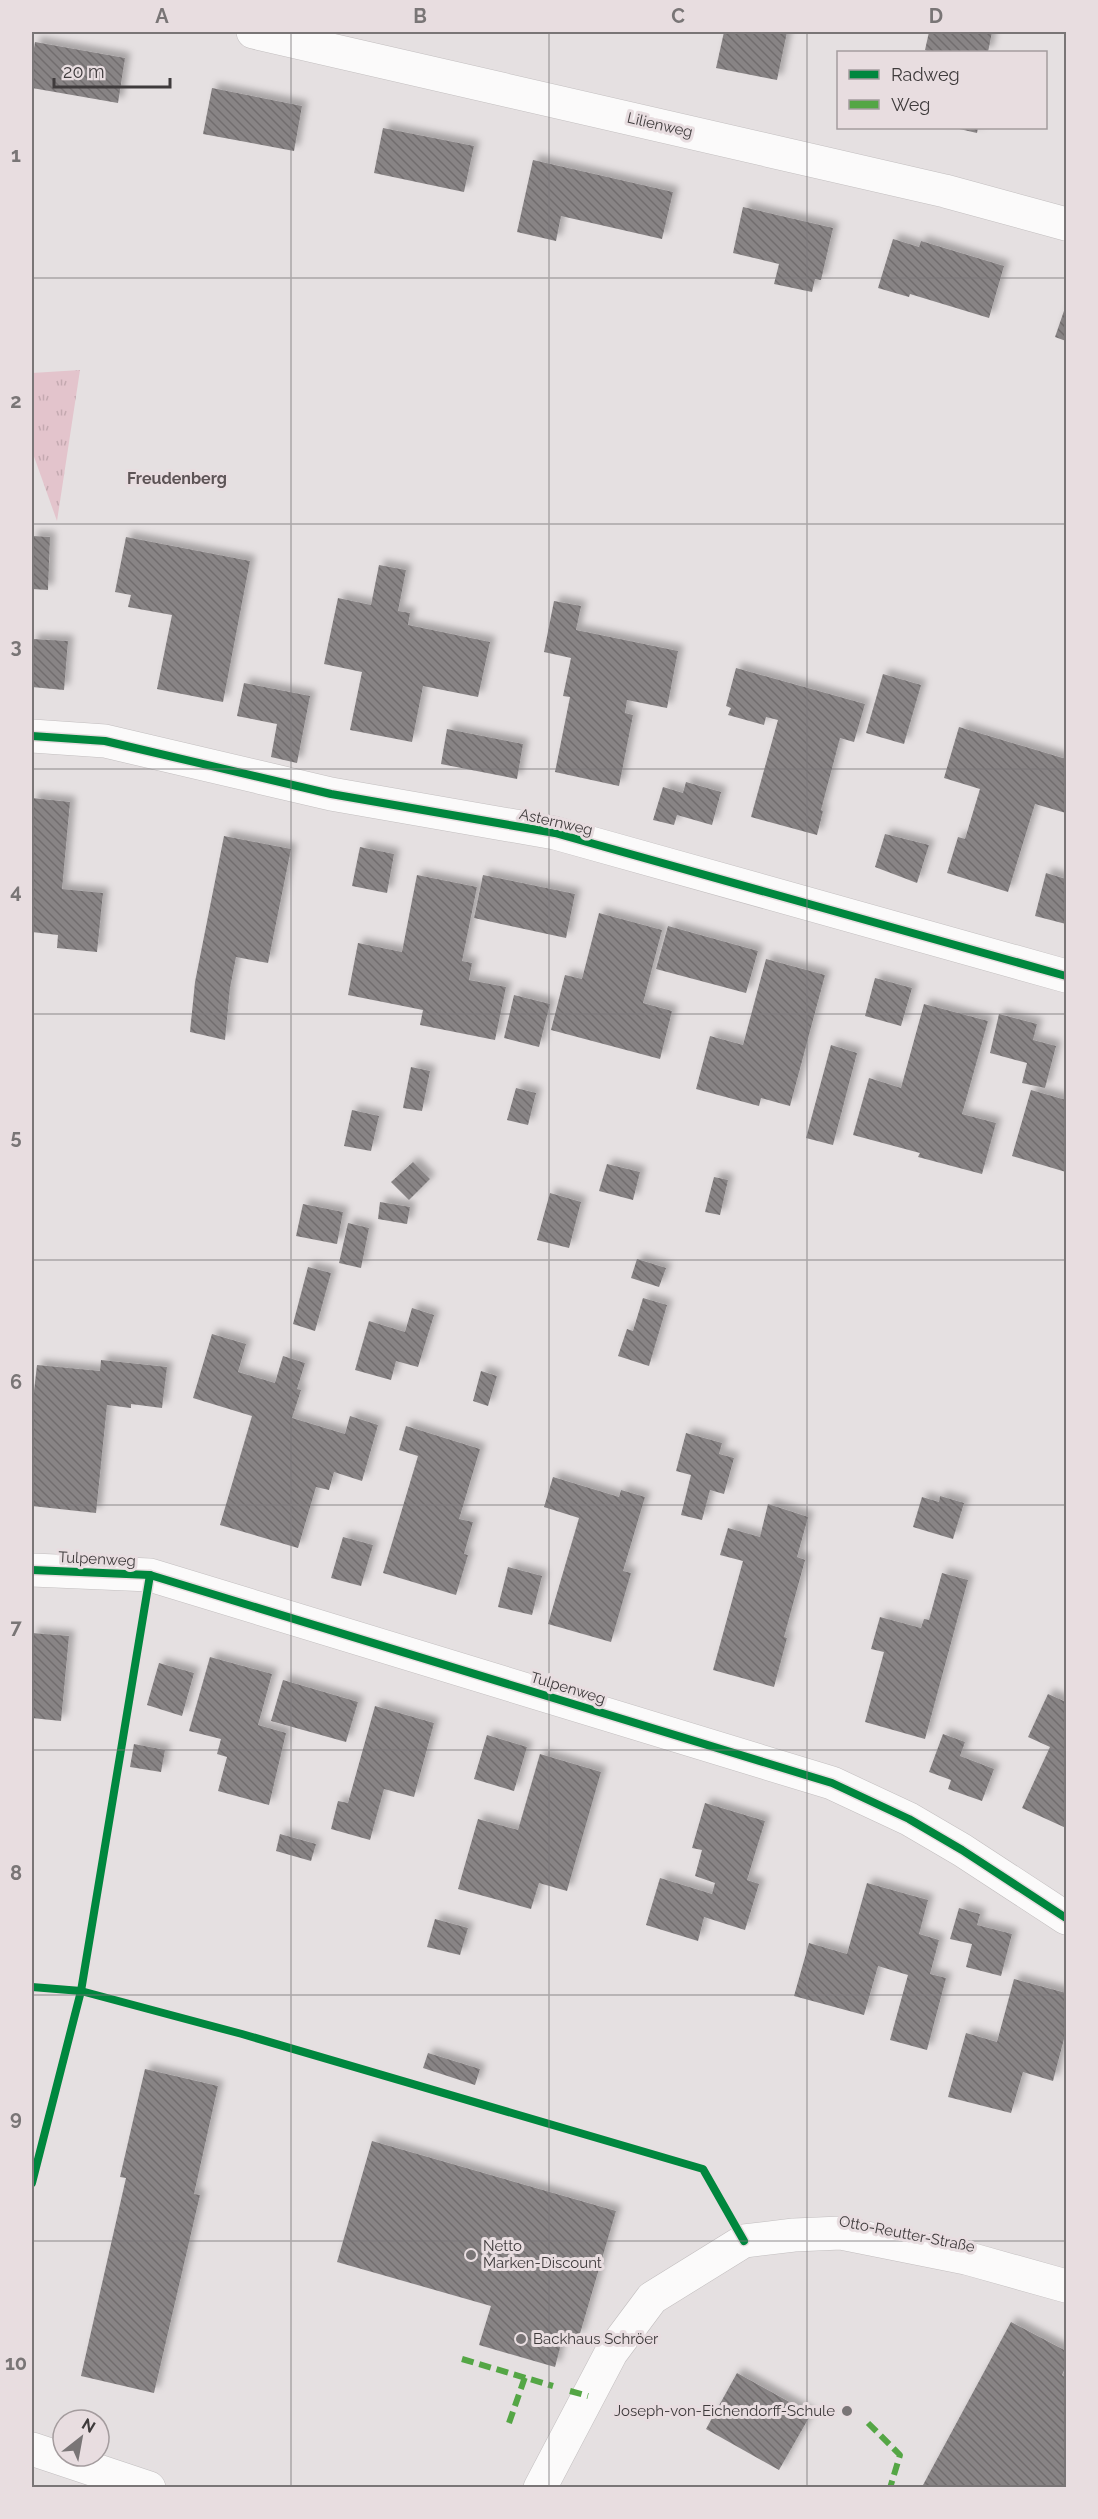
<svg xmlns="http://www.w3.org/2000/svg" width="1098" height="2519" viewBox="0 0 1098 2519" font-family="Raleway,sans-serif">
  <defs>
    <pattern id="grass-tufts" width="24" height="20" patternUnits="userSpaceOnUse" patternTransform="scale(1.5)"><rect width="24" height="20" fill="#e3c4cc"/><path d="M3 7l-1-3M5 7V3M7 7l1-3M15 17l-1-3M17 17v-4M19 17l1-3" fill="none" stroke="#c4a9b0"/></pattern>
    <pattern id="building-back-hatch" width="6" height="6" patternUnits="userSpaceOnUse" patternTransform="scale(1.5)"><rect width="6" height="6" fill="#888485"/><path d="M-1 5l2 2M0 0l6 6M5-1l2 2" fill="none" stroke="#716d6e"/></pattern>
    <filter id="shadow"><feDropShadow dx="5.5" dy="-5.5" stdDeviation="3" flood-color="#0004"/></filter>
  </defs>
  <rect width="100%" height="100%" fill="#e5e0e1"/>
  <path fill="url(#grass-tufts)" d="M80 370 57 521 32 451V373Z"/>
  <g fill="url(#building-back-hatch)" filter="url(#shadow)">
    <path d="M724 32H787L777 80 716 68Z"/>
    <path d="M929 32H992L988 52H929L925 50Z"/>
    <path d="M35 42 125 58 118 103 32 88V61Z"/>
    <path d="M212 88 302 106 294 151 203 134Z"/>
    <path d="M383 128 474 146 464 192 374 173Z"/>
    <path d="M955 128H978L977 133Z"/>
    <path d="M533 160 673 192 662 239 561 216 556 241 517 232Z"/>
    <path d="M743 207 833 228 821 280 815 279 812 292 774 284 779 264 733 253Z"/>
    <path d="M893 239 919 247 921 241 1004 266 989 318 910 294 909 297 878 288Z"/>
    <path d="M1066 305V341L1055 337Z"/>
    <path d="M32 536 50 537 48 590 32 589Z"/>
    <path d="M126 537 250 561 223 702 157 689 172 615 128 607 131 595 115 592Z"/>
    <path d="M379 565 406 570 398 611 410 613 408 625 490 642 478 697 423 686 412 742 350 730 362 672 324 664 338 598 371 605Z"/>
    <path d="M554 601 581 606 576 630 678 651 667 708 627 700 625 713 633 715 619 786 555 772 570 697 563 696 571 658 544 652Z"/>
    <path d="M32 639 68 641 64 690 32 687Z"/>
    <path d="M736 668 865 704 854 742 840 738 821 810 823 811 817 835 751 817 778 720 766 717 764 725 728 715 731 708 726 706Z"/>
    <path d="M883 674 921 685 904 744 866 733Z"/>
    <path d="M244 683 310 696 297 763 271 757 277 724 237 716Z"/>
    <path d="M959 727 1066 759V813L1035 804 1008 892 947 873 958 837 965 839 980 789 944 778Z"/>
    <path d="M447 729 523 744 517 779 441 764Z"/>
    <path d="M686 782 721 792 712 825 677 815 674 825 653 820 663 787 683 793Z"/>
    <path d="M32 798 70 802 62 889 103 893 97 952 57 948 58 935 32 932Z"/>
    <path d="M885 834 929 845 917 883 875 867Z"/>
    <path d="M224 836 291 849 268 963 236 957 230 988 225 1040 190 1032 195 982Z"/>
    <path d="M360 847 394 854 387 893 352 886Z"/>
    <path d="M1046 873 1066 879V924L1035 916Z"/>
    <path d="M417 875 477 887 462 961 472 963 469 980 506 987 495 1040 420 1025 423 1010 348 995 358 943 402 952Z"/>
    <path d="M483 875 575 894 566 938 474 918Z"/>
    <path d="M599 913 662 930 643 1003 672 1011 660 1059 551 1030 565 975 582 979Z"/>
    <path d="M668 926 758 951 746 993 656 969Z"/>
    <path d="M766 959 825 975 790 1106 761 1098 759 1106 696 1089 710 1036 743 1045Z"/>
    <path d="M875 978 912 988 901 1026 865 1016Z"/>
    <path d="M514 995 550 1004 539 1047 504 1038Z"/>
    <path d="M924 1004 988 1021 962 1114 996 1123 982 1174 918 1157 920 1153 853 1135 869 1078 901 1088Z"/>
    <path d="M999 1014 1037 1024 1033 1040 1056 1046 1045 1088 1022 1083 1027 1063 990 1053Z"/>
    <path d="M831 1045 857 1053 833 1145 806 1138Z"/>
    <path d="M411 1067 430 1071 422 1111 403 1108Z"/>
    <path d="M516 1088 536 1093 528 1125 507 1120Z"/>
    <path d="M1031 1090 1066 1100V1172L1012 1156Z"/>
    <path d="M352 1110 379 1116 371 1151 344 1146Z"/>
    <path d="M413 1162 430 1179 409 1200 391 1182Z"/>
    <path d="M607 1164 640 1172 633 1200 599 1191Z"/>
    <path d="M714 1177 728 1180 720 1215 705 1212Z"/>
    <path d="M550 1193 581 1202 569 1248 537 1240Z"/>
    <path d="M380 1202 410 1207 407 1224 378 1219Z"/>
    <path d="M303 1204 343 1212 337 1244 296 1236Z"/>
    <path d="M348 1223 369 1228 361 1268 339 1263Z"/>
    <path d="M637 1259 666 1268 659 1287 631 1278Z"/>
    <path d="M308 1267 331 1273 315 1331 293 1324Z"/>
    <path d="M643 1298 667 1305 649 1366 618 1356 627 1329 633 1331Z"/>
    <path d="M412 1308 434 1315 418 1367 396 1361 391 1380 355 1370 369 1321 405 1332Z"/>
    <path d="M212 1334 246 1344 238 1372 275 1383 283 1356 305 1363 297 1389 301 1390 292 1418 345 1434 350 1416 378 1425 362 1481 334 1472 329 1490 316 1487 298 1548 220 1525 252 1416 193 1398Z"/>
    <path d="M101 1360 167 1367 162 1408 131 1404V1408L107 1405 96 1513 32 1506V1391H34L37 1365 100 1371Z"/>
    <path d="M481 1371 497 1376 488 1406 473 1401Z"/>
    <path d="M406 1426 480 1449 459 1519 473 1522 464 1554 468 1555 456 1595 383 1573 418 1456 399 1450Z"/>
    <path d="M686 1433 722 1443 719 1454 734 1458 724 1494 710 1490 702 1520 681 1515 691 1475 676 1471Z"/>
    <path d="M553 1477 619 1497 621 1490 645 1497 623 1571 631 1573 611 1642 548 1624 579 1518 544 1507Z"/>
    <path d="M940 1496 964 1503 953 1539 913 1527 922 1497 939 1502Z"/>
    <path d="M768 1504 808 1517 797 1557 805 1560 784 1637 787 1638 774 1687 713 1670 743 1561 720 1555 728 1528 760 1537Z"/>
    <path d="M343 1537 373 1545 361 1586 331 1578Z"/>
    <path d="M508 1567 542 1576 532 1615 498 1607Z"/>
    <path d="M942 1573 968 1580 925 1739 865 1722 884 1652 871 1649 880 1617 921 1628 924 1619 929 1620Z"/>
    <path d="M32 1633 69 1636 61 1721 32 1718Z"/>
    <path d="M210 1657 272 1674 258 1725 286 1733 269 1805 218 1791 227 1757 217 1754 221 1739 189 1731Z"/>
    <path d="M159 1663 194 1673 182 1716 147 1705Z"/>
    <path d="M283 1680 358 1702 346 1742 271 1721Z"/>
    <path d="M1048 1694 1066 1702V1828L1022 1808 1050 1747 1028 1737Z"/>
    <path d="M375 1706 434 1723 414 1797 384 1789 370 1840 331 1829 338 1801 348 1803Z"/>
    <path d="M943 1734 965 1742 960 1756 994 1769 982 1801 948 1789 951 1780 929 1772Z"/>
    <path d="M487 1735 527 1747 514 1791 474 1779Z"/>
    <path d="M134 1744 165 1750 161 1772 130 1767Z"/>
    <path d="M540 1754 601 1772 567 1891 539 1883 531 1909 458 1889 478 1819 518 1830Z"/>
    <path d="M705 1803 765 1821 747 1880 759 1884 745 1930 704 1917 698 1941 646 1925 660 1878 712 1894 715 1883 695 1876 702 1850 692 1848Z"/>
    <path d="M280 1834 316 1844 311 1861 276 1851Z"/>
    <path d="M867 1883 928 1900 919 1934 939 1940 930 1974 946 1978 927 2050 890 2040 908 1975 878 1966 864 2015 794 1996 809 1943 847 1954Z"/>
    <path d="M959 1908 980 1914 977 1925 1012 1934 1001 1976 966 1967 972 1944 950 1939Z"/>
    <path d="M435 1919 468 1928 460 1955 427 1947Z"/>
    <path d="M1014 1979 1066 1993V2031L1053 2081 1023 2072 1011 2113 948 2097 966 2033 997 2042Z"/>
    <path d="M428 2053 480 2069 475 2085 423 2068Z"/>
    <path d="M145 2069 218 2086 194 2194 200 2195 154 2393 81 2376 126 2178 120 2177Z"/>
    <path d="M372 2141 616 2211 579 2337 564 2333 555 2367 479 2345 491 2306 337 2262Z"/>
    <path d="M1011 2322 1066 2351V2366L1062 2375 1066 2378V2487H928L923 2485Z"/>
    <path d="M737 2373 811 2414 779 2470 706 2429Z"/>
  </g>
  <g fill="none" stroke-linecap="round" stroke-linejoin="round">
    <defs>
      <g id="minor">
        <path d="M253 32 945 191 1066 224"/>
        <path d="M32 736 105 741 331 794 555 833 1066 976"/>
        <path d="M32 1570 150 1575 832 1783 909 1819 962 1850 1066 1918"/>
        <path d="M32 2449 149 2488"/>
        <path d="M540 2488 611 2353 652 2298 744 2241 794 2235 841 2233 966 2258 1066 2286"/>
      </g>
    </defs>
    <use href="#minor" stroke="#c2bebf" stroke-width="34"/>
    <use href="#minor" stroke="#fbfafa" stroke-width="33"/>
    <g stroke="#54a645" stroke-width="6" stroke-dasharray="12 6" stroke-linecap="butt">
      <path d="M462 2359 553 2386"/>
      <path d="M570 2391 588 2396"/>
      <path d="M509 2423 525 2377"/>
      <path d="M868 2423 900 2455 890 2488"/>
    </g>
    <defs>
      <g id="cycleway">
        <path d="M32 736 105 741 331 794 555 833 1066 976"/>
        <path d="M32 1570 150 1575 832 1783 909 1819 962 1850 1066 1918"/>
        <path d="M32 1987 81 1991 242 2034 703 2169 744 2241"/>
        <path d="M32 2183 81 1991 150 1575"/>
      </g>
    </defs>
    <use href="#cycleway" stroke="#e8dde0" stroke-width="11"/>
    <use href="#cycleway" stroke="#00873e" stroke-width="8"/>
  </g>
  <path fill="none" stroke="#797576" stroke-width="1.5" stroke-opacity="0.55" d="M291 32V2488M549 32V2488M807 32V2488M32 278H1066M32 524H1066M32 769H1066M32 1014H1066M32 1260H1066M32 1505H1066M32 1750H1066M32 1995H1066M32 2241H1066"/>
  <g fill="#797576" stroke="#e8dde0" stroke-width="2">
    <circle cx="471" cy="2255" r="6"/>
    <circle cx="521" cy="2339" r="6"/>
    <circle cx="847" cy="2411" r="6"/>
  </g>
  <g text-anchor="middle" stroke-width="6" stroke-linejoin="round" paint-order="stroke">
    <g font-size="15" fill="#3f3b3c" stroke="#e8dde0">
      <text transform="translate(660 125) rotate(13)" y="5">Lilienweg</text>
      <text transform="translate(556 822) rotate(13)" y="5">Asternweg</text>
      <text transform="translate(97 1559) rotate(3)" y="5">Tulpenweg</text>
      <text transform="translate(568 1688) rotate(17)" y="5">Tulpenweg</text>
      <text transform="translate(907 2234) rotate(11)" y="5">Otto-Reutter-Straße</text>
    </g>
    <g font-size="15" fill="#3f3b3c" stroke="#e8dde0" text-anchor="start">
      <text x="483" y="2251">Netto<tspan x="483" dy="17">Marken-Discount</tspan></text>
      <text x="533" y="2344">Backhaus Schröer</text>
      <text x="835" y="2416" text-anchor="end">Joseph-von-Eichendorff-Schule</text>
    </g>
    <g font-size="16" font-weight="bold" fill="#5d5456" stroke="#e8dde0">
      <text x="177" y="484">Freudenberg</text>
    </g>
  </g>
  <rect width="1098" height="2519" fill="none" stroke="#e8dde0" stroke-width="66"/>
  <rect x="837" y="51" width="210" height="78" fill="#e8dde0" stroke="#a49c9e" stroke-width="1.5"/>
  <rect x="849" y="70" width="30" height="9" fill="#00873e" stroke="#a49c9e" stroke-width="1.5"/>
  <text x="891" y="81" font-size="18" fill="#3f3b3c">Radweg</text>
  <rect x="849" y="100" width="30" height="9" fill="#54a645" stroke="#a49c9e" stroke-width="1.5"/>
  <text x="891" y="111" font-size="18" fill="#3f3b3c">Weg</text>
  <g transform="translate(81 2438) rotate(31)"><circle r="28" fill="#e8dde0" stroke="#a49c9e" stroke-width="1.5"/>
  <path d="M0-4.5L10 22L0 15L-10 22Z" fill="#797576"/>
  <text y="-9" font-size="16" font-weight="bold" text-anchor="middle" fill="#3f3b3c">N</text>
  </g>
  <path d="M54 78v9h116v-9" fill="none" stroke="#3f3b3c" stroke-width="3"/>
  <text x="63" y="78" font-size="18" fill="#3f3b3c" stroke="#e8dde0" stroke-width="4.5" paint-order="stroke">20 m</text>
  <rect x="33" y="33" width="1032" height="2453" fill="none" stroke="#797576" stroke-width="2"/>
  <g font-size="20" text-anchor="middle" font-weight="bold" fill="#797576">
    <text x="162" y="23">A</text>
    <text x="420" y="23">B</text>
    <text x="678" y="23">C</text>
    <text x="936" y="23">D</text>
    <text x="16" y="162">1</text>
    <text x="16" y="408">2</text>
    <text x="16" y="653">3</text>
    <text x="16" y="898">4</text>
    <text x="16" y="1144">5</text>
    <text x="16" y="1389">6</text>
    <text x="16" y="1634">7</text>
    <text x="16" y="1880">8</text>
    <text x="16" y="2125">9</text>
    <text x="16" y="2370">10</text>
  </g>
</svg>
